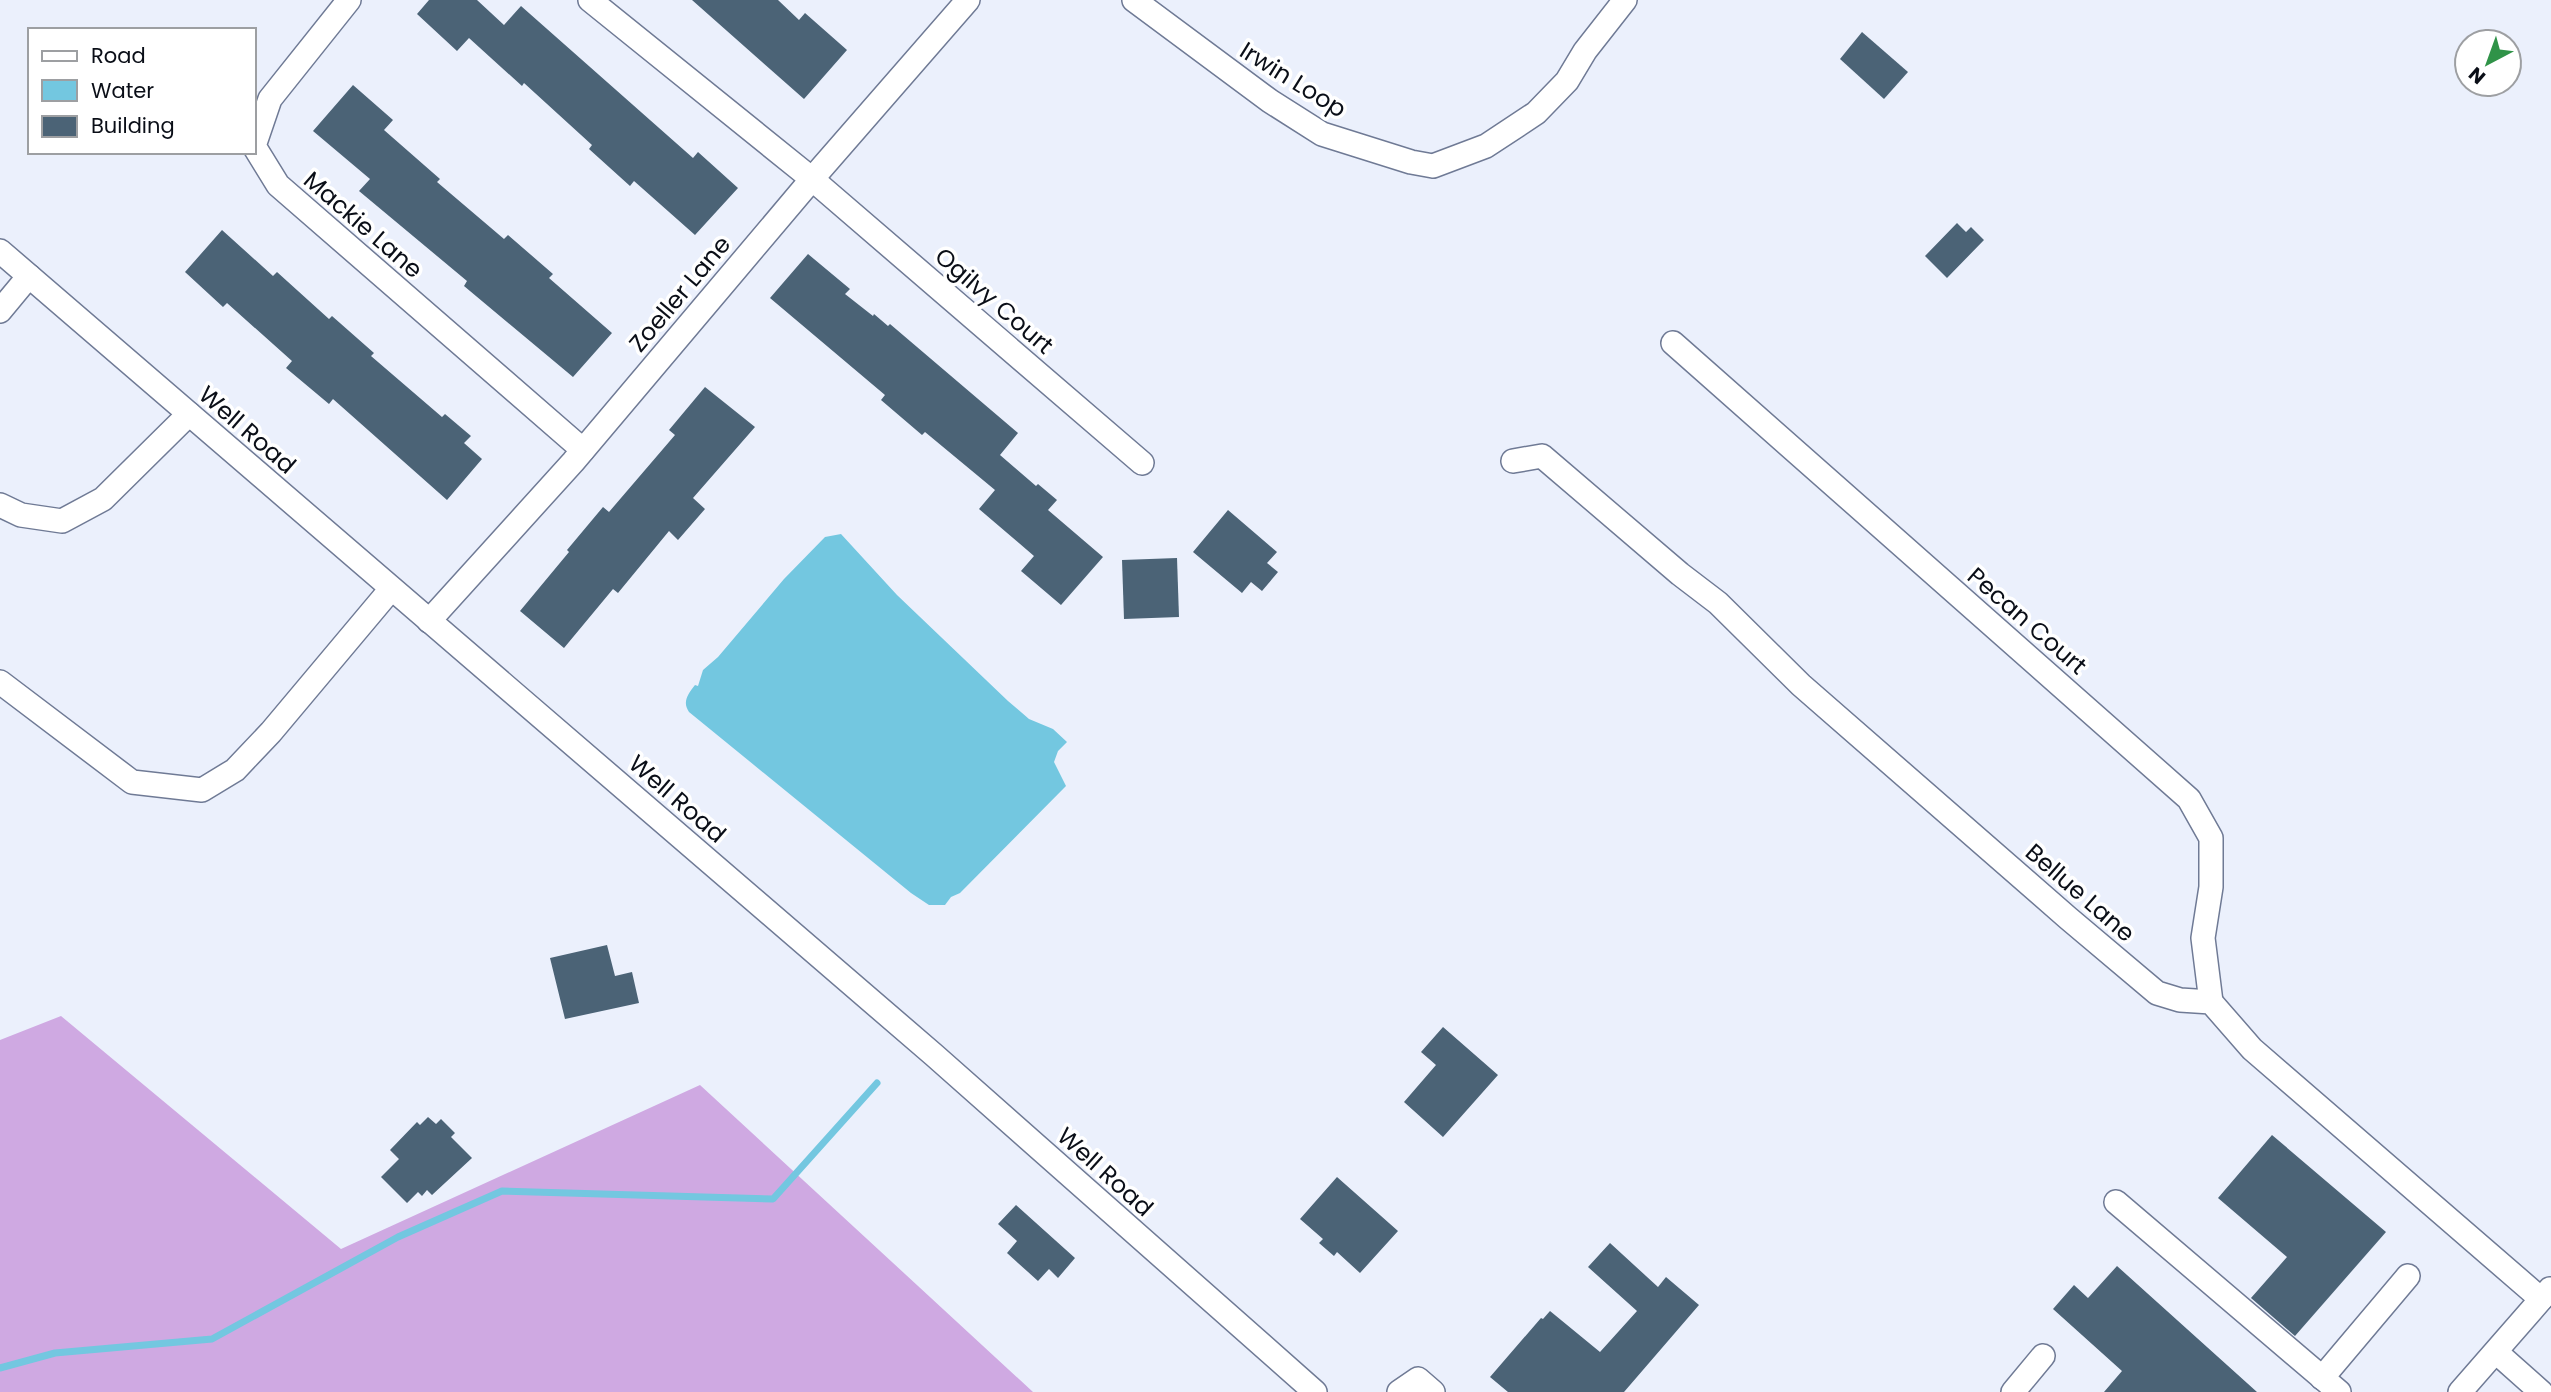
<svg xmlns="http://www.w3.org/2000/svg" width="2551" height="1392" viewBox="0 0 2551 1392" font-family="Poppins,sans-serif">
  <rect width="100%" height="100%" fill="#ebf0fc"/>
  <path fill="#cfa9e2" d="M61 1016 341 1249 700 1085 1033 1392H0V1040Z"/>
  <path fill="#73c7e0" d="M841 534 897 595 1008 701 1029 719 1053 729 1067 742 1058 751 1054 762 1066 786 960 893 951 897 945 905H929L911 893 689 712C682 702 688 694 695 685L698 686 703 670 718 657 784 579 825 537Z"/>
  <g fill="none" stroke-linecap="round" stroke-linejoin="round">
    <path stroke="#73c7e0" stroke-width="7" d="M0 1368 55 1353 212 1339 398 1237 502 1191 773 1199 877 1083"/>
  </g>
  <g fill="#4b6376">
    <path d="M429 0H477L504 25 521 6 693 158 698 152 738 188 695 235 634 181 630 186 589 149 592 145 524 83 522 86 469 38 457 51 417 14Z"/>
    <path d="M692 0H778L799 20 805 13 847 50 804 99Z"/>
    <path d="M1862 32 1908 72 1884 99 1840 59Z"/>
    <path d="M353 85 393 120 384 130 440 179 437 182 504 239 508 235 553 274 549 278 612 333 573 377 464 286 467 281 359 191 370 179 313 131Z"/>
    <path d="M1957 223 1966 232 1971 227 1984 240 1947 278 1925 256Z"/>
    <path d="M222 230 273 276 277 272 329 319 332 316 374 353 371 356 442 417 445 414 471 436 464 443 482 459 447 500 333 399 329 404 286 368 292 361 227 303 223 307 185 272Z"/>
    <path d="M808 254 850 289 845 294 873 316 874 314 888 326 890 324 1018 433 1000 455 1036 486 1038 484 1057 500 1048 510 1103 557 1061 605 1021 571 1034 556 979 509 995 490 925 432 922 435 881 400 885 395 770 298Z"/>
    <path d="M705 387 755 427 693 498 705 509 678 540 669 531 618 593 613 589 564 648 520 611 569 552 567 550 603 507 609 512 675 435 669 430Z"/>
    <path d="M1228 510 1277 552 1267 563 1278 572 1262 591 1251 582 1242 593 1193 552Z"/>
    <path d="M1177 558 1179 617 1124 619 1122 560Z"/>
    <path d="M607 945 615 976 632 972 639 1003 565 1019 550 958Z"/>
    <path d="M1443 1027 1498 1075 1443 1137 1404 1102 1436 1065 1421 1052Z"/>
    <path d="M428 1117 436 1124 441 1119 455 1133 451 1137 472 1158 432 1195 427 1190 422 1196 418 1192 407 1203 381 1177 399 1159 390 1150 417 1122 420 1125Z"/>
    <path d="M2272 1135 2386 1232 2295 1336 2251 1298 2287 1257 2218 1198Z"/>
    <path d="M1337 1177 1398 1231 1360 1273 1337 1252 1334 1256 1319 1243 1323 1239 1300 1219Z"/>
    <path d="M1016 1205 1075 1258 1058 1278 1049 1269 1038 1281 1007 1253 1017 1241 998 1224Z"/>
    <path d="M1610 1243 1658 1287 1666 1277 1699 1305 1624 1392H1508L1490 1377 1541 1318 1543 1319 1550 1311 1600 1352 1637 1311 1588 1267Z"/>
    <path d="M2117 1266 2257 1392H2104L2122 1371 2053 1309 2074 1285 2088 1298Z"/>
  </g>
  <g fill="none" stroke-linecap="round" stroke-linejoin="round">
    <defs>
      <g id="minor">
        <path d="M349 0 270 99 254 146 278 185 583 450"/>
        <path d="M590 0 812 179 1142 463"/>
        <path d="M1134 0 1270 101 1322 134 1411 162 1433 166 1486 146 1536 113 1567 81 1585 51 1625 0"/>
        <path d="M0 251 934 1055 1315 1392"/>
        <path d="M0 311 29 276"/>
        <path d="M1673 343 2189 799 2211 838V887L2203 938 2211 1002"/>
        <path d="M1513 461 1542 456 1680 574 1718 603 1801 685 2068 918 2157 993 2180 1000 2211 1002 2252 1049 2541 1299"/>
        <path d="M0 505 21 515 62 521 103 499 189 414"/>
        <path d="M429 621 573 462 812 179 968 0"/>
        <path d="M0 682 132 782 202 790 235 770 271 732 391 589"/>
        <path d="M2116 1202 2339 1392"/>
        <path d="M2496 1352 2541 1392"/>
        <path d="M2322 1378 2408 1276"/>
        <path d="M1399 1392 1418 1379 1433 1392"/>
        <path d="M2013 1392 2043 1356"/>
        <path d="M2460 1392 2550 1289"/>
      </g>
    </defs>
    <use href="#minor" stroke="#6f7a95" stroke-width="26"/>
    <use href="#minor" stroke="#fff" stroke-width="23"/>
  </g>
  <g text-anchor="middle" stroke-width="7" stroke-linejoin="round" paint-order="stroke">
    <g font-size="24" fill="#0a0e17" stroke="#fff">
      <text transform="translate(1293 80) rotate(32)" y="8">Irwin Loop</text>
      <text transform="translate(363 225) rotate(41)" y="8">Mackie Lane</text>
      <text transform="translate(680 294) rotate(-50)" y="8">Zoeller Lane</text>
      <text transform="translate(994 301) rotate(41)" y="8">Ogilvy Court</text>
      <text transform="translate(247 430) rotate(41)" y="8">Well Road</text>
      <text transform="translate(2027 621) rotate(41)" y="8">Pecan Court</text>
      <text transform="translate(677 799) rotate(41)" y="8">Well Road</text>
      <text transform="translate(2080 893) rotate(41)" y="8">Bellue Lane</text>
      <text transform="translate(1105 1172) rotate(42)" y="8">Well Road</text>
    </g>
  </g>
  <rect x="28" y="28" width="228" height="126" fill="#ffffff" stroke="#9d9fa2" stroke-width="2"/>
  <rect x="42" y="51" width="35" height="10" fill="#ffffff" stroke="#9d9fa2" stroke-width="2"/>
  <text x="91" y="63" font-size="21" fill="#0a0e17">Road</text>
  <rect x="42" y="80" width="35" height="21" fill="#73c7e0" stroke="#9d9fa2" stroke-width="2"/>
  <text x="91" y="98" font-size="21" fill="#0a0e17">Water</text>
  <rect x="42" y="116" width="35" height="21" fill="#4b6376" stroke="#9d9fa2" stroke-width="2"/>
  <text x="91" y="133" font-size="21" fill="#0a0e17">Building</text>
  <g transform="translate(2488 63) rotate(221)"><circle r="33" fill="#ffffff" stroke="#9d9fa2" stroke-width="2"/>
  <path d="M0-5L12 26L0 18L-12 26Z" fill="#309348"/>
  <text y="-10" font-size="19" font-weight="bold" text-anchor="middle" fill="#0a0e17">N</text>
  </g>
</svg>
